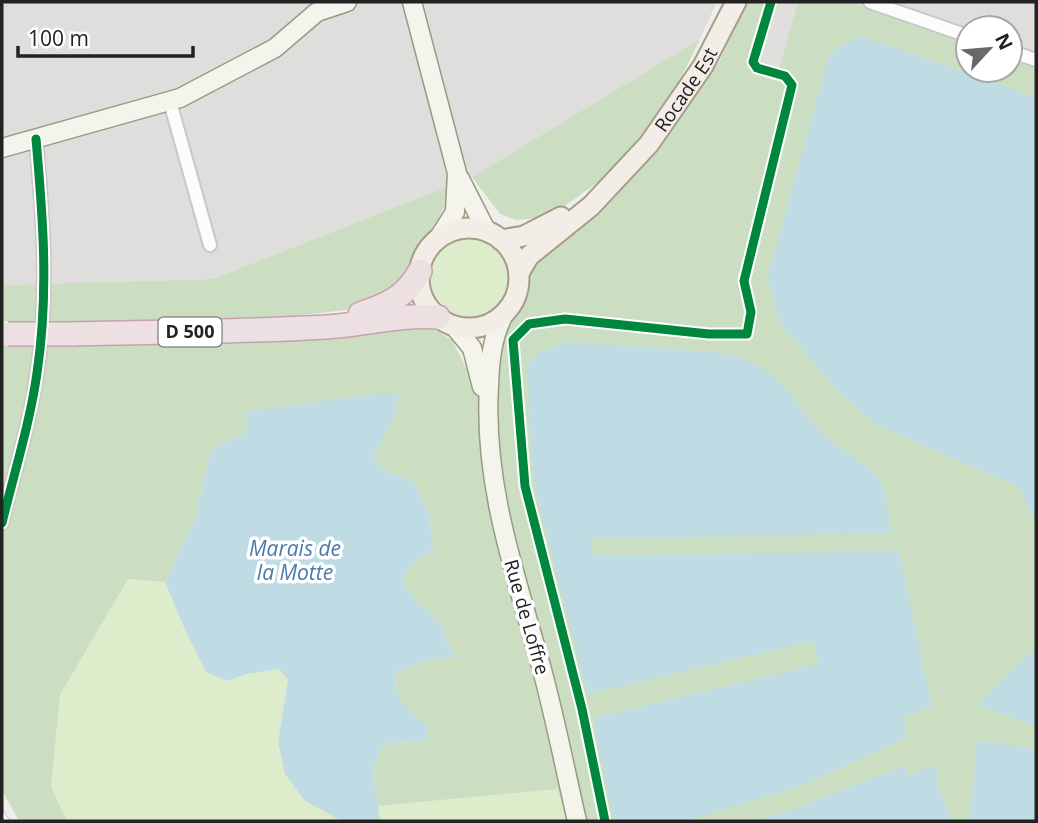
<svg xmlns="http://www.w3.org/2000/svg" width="1038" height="823" viewBox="0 0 1038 823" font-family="'Open Sans',sans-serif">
  <rect width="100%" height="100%" fill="#f0eeeb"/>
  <g fill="#dfdedc">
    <path d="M2 2H717L700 39 472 177 213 279 2 285Z"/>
    <path d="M849 2H1036V67L1010 58V28H968V43Z"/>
  </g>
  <g fill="#ddeccb">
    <circle cx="470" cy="279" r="41"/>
    <path d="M128 579 165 582 188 637 207 673 227 681 247 674 279 669 288 680 278 741 305 801 342 821H67L51 787 60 695Z"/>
    <path d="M559 789 566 821H380L378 806Z"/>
  </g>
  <g fill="#cbdec1">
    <path d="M748 2H849L968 43V70H1010V58L1036 67V821H566L558 789 378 806 373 770 383 744 425 741C411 720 394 699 395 673L422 661 457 657 446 642 443 626 415 600 402 582 410 565 434 549 429 516 414 482 381 469 374 457 381 443 245 412 248 431 211 450 194 522 165 582 128 579 60 695 51 787 67 821H19L2 790V343L426 325 452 340 471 378 509 328 531 269 555 244 600 207 658 151 719 62Z"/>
    <path d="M700 39 674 92 631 148 598 182 549 217 516 220 500 214 472 177Z"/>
    <path d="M449 186 445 206 428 238 416 251 405 274 394 289 346 310 283 317 226 321H2V285L213 279Z"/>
  </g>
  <path fill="#e0dfde" d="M776 2H798L779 69 759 63Z"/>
  <g fill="#bfdbe3">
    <path d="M861 36 1036 98V523L1019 487 873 423 835 388 779 321 768 277 828 58 841 45Z"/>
    <path d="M567 342 712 352C780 361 782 393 825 435 841 451 867 463 880 480 886 488 889 521 891 533L589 539 594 556 899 551 932 707 904 716 906 738 806 784 686 821H614L593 718 819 664 813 641 588 694 535 488 530 432 528 366 540 352Z"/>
    <path d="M381 393 398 394V407L374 457 381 469 414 482 429 516 434 549 410 565 402 582 415 600 443 626 446 642 457 657 422 661 395 673C394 700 409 712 429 728L425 741 383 744 373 770 380 821H342L305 801 285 774 278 742 288 680 279 669 247 674 227 681 207 673 188 637 165 582 194 522 211 450 248 431 245 412Z"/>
    <path d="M1036 648V726L977 705Z"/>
    <path d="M977 740 1029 748 1036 753V821H970Z"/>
    <path d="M935 765 940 793 950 814 948 821H751L789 811 904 766 908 775Z"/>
  </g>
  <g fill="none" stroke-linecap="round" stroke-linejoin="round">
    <defs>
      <g id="street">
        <path d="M870 2 968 36"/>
        <path d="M1010 51 1036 60"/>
        <path d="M170 102 210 245"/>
        <path d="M2 523C14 473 30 423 37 373 49 293 43 218 36 139"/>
      </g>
      <g id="secondary">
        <path d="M412 2 457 173 455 212 438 239"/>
        <path d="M2 148 180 98 275 48 317 12 347 2"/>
        <path d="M460 179 487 232"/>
        <path d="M504 314C492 338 490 359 489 386 483 484 515 573 541 666 555 717 565 769 577 821"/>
        <path d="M453 325 472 348 482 387"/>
      </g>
      <g id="primary">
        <circle cx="469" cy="278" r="50"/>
        <path d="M501 240 524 236 561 217"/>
        <path id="s1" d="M519 273 529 256 591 206 649 144 703 66 736 2"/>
      </g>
      <g id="highway">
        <path d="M360 314C387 305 406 297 420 271"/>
        <path d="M73 334C157 332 242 332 326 327 363 325 401 314 438 317"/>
      </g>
    </defs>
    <use href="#street" stroke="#c9c8c7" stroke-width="16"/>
    <use href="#secondary" stroke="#999a82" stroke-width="21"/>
    <use href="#primary" stroke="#a79c86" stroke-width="23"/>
    <use href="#highway" stroke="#c5a2ac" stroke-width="26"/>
    <use href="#street" stroke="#fdfcfc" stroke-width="12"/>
    <use href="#secondary" stroke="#f4f4ed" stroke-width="18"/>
    <use href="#primary" stroke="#f3ede7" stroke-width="19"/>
    <use href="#highway" stroke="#ece0e2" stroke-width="23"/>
    <defs>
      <path id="rail" d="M2 813 7 821"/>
    </defs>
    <use href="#rail" stroke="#ccc" stroke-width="6"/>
    <use href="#rail" stroke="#fff" stroke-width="3.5" stroke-dasharray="10" stroke-linecap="butt"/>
    <defs>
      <path id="highway-bridge" d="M8 334H73"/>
    </defs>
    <use href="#highway-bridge" stroke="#c5a2ac" stroke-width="26" stroke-linecap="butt"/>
    <use href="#highway-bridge" stroke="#ece0e2" stroke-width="23"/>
    <defs>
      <g id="cycleway">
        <path d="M2 523C14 473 30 423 37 373 49 293 43 218 36 139"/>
        <path d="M605 821 582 709 525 486 513 340 529 324 565 319 709 334H747L751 312 744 281 792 85 785 76 757 68 753 62 771 2"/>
      </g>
    </defs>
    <use href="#cycleway" stroke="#fff" stroke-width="13"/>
    <use href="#cycleway" stroke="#00873e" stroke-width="9"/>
  </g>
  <g text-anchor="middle" stroke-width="7" stroke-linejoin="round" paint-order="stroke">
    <rect fill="#fff" stroke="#646464" stroke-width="2" x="158.5" y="317.5" width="63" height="29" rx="5"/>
    <g font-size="18" font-weight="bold" fill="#222">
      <text x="190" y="338">D 500</text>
    </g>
    <g font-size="19" fill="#222" stroke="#fff">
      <text dy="7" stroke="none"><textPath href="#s1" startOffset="250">Rocade Est</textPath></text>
      <text transform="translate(527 617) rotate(74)" y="7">Rue de Loffre</text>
    </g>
    <g font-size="21" font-style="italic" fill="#4a7aab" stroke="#fff">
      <text x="295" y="556">Marais de<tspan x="295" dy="24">la Motte</tspan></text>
    </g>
  </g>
  <rect width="1038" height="823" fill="none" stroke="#222222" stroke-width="7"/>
  <g transform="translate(989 49) rotate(64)"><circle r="33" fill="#ffffff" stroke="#a7a7a7" stroke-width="2"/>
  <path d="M0-5L12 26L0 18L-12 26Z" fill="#6a6968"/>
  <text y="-10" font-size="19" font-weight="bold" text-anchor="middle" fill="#222222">N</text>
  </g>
  <path d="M18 46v10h175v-10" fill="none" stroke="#222222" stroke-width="3.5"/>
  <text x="28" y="46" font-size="21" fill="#222222" stroke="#ffffff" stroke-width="5" paint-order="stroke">100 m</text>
</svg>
